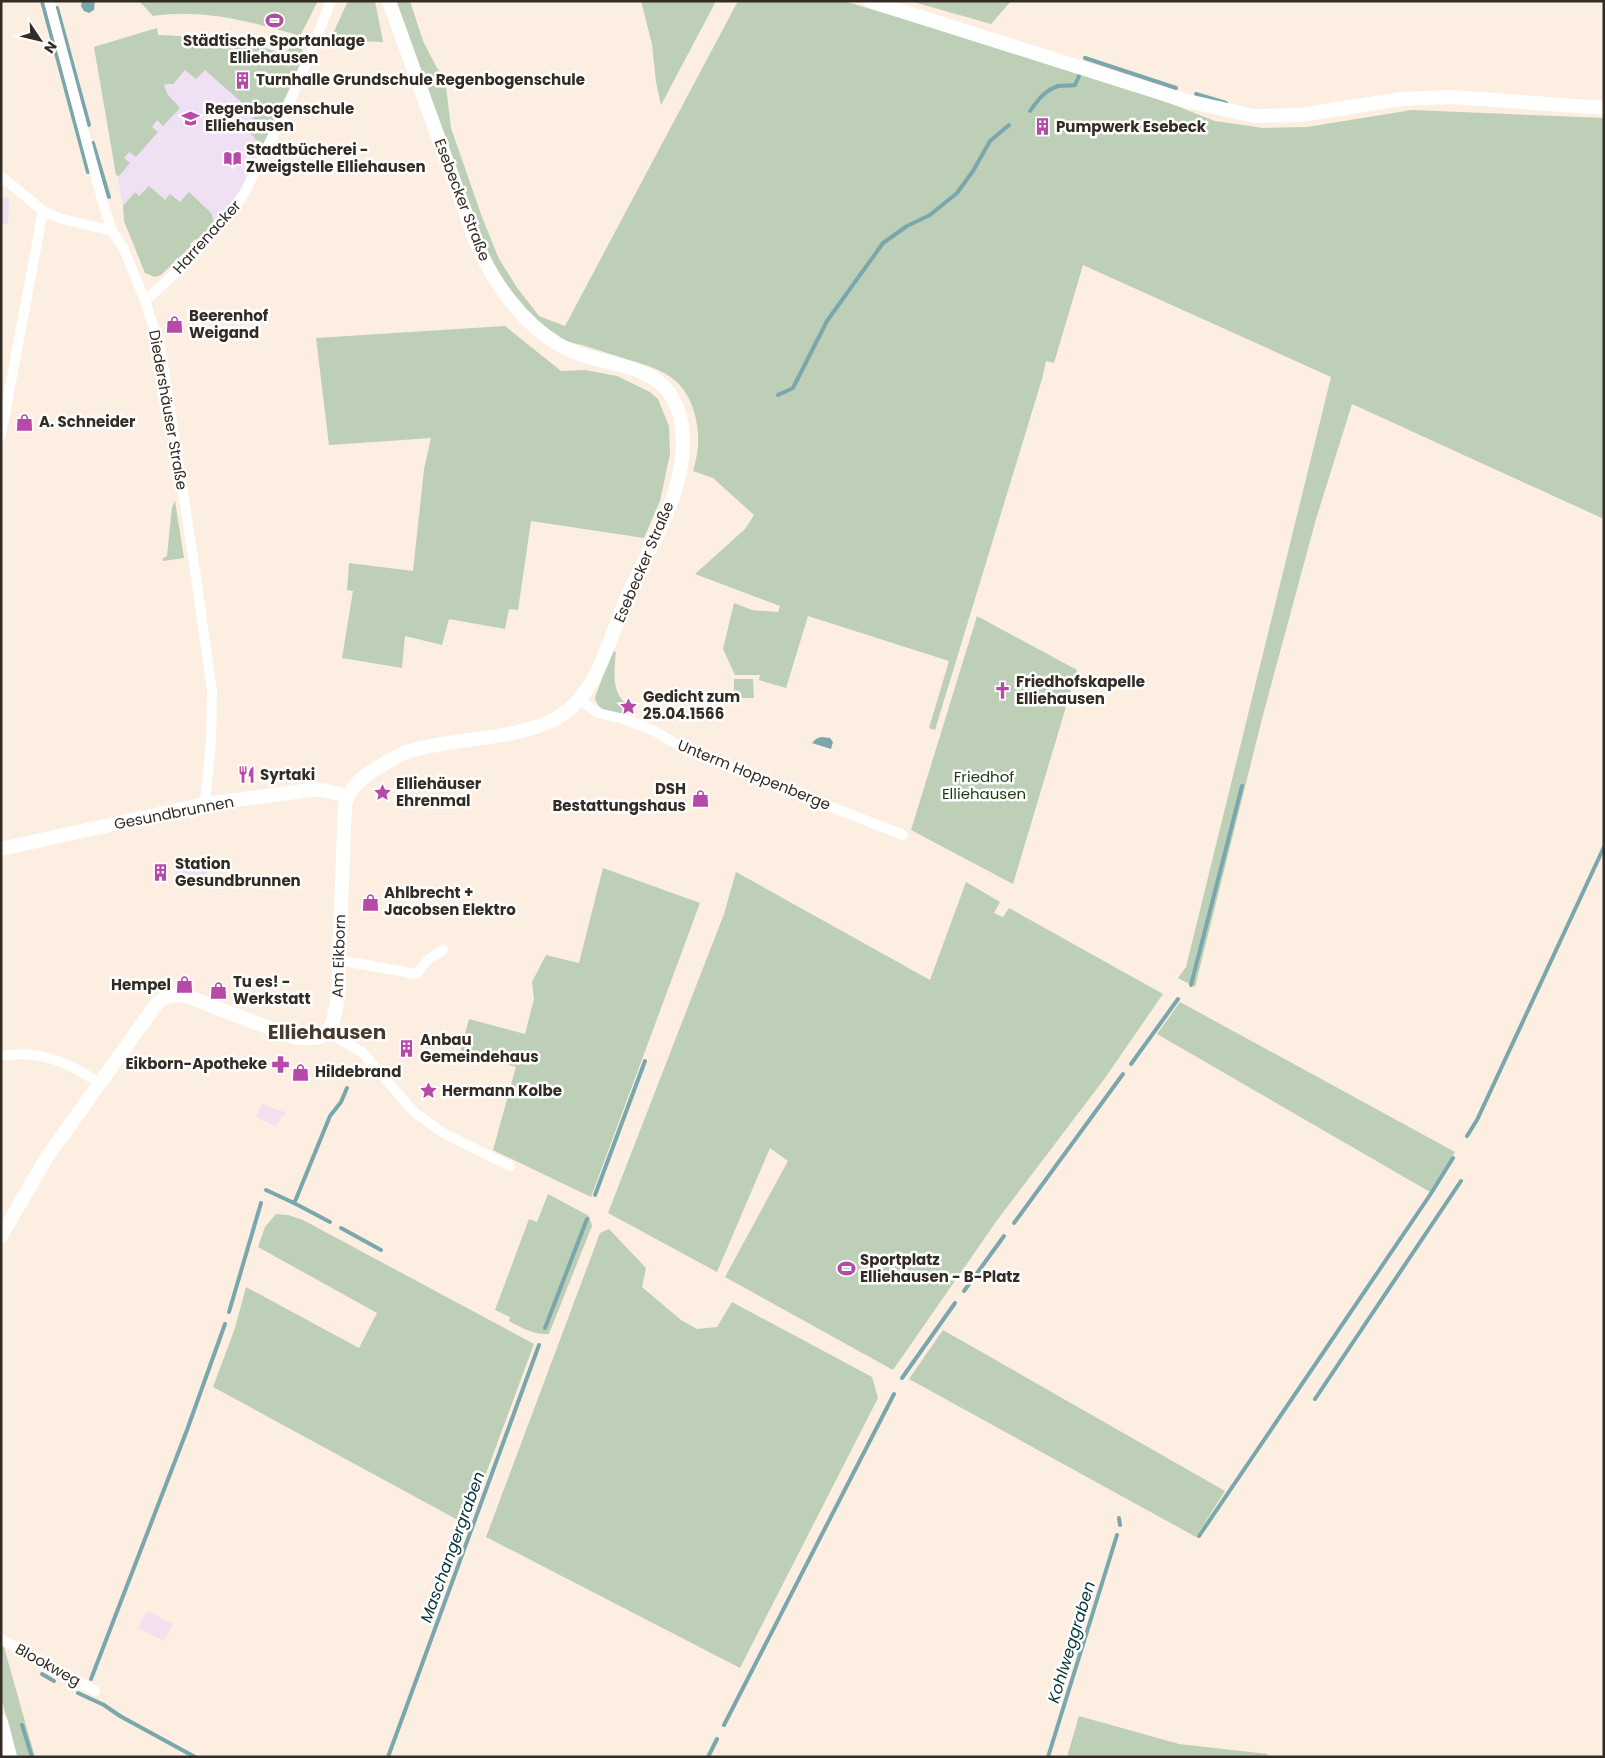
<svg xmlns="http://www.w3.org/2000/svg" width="1605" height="1758" viewBox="0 0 1605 1758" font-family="Poppins,sans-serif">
  <rect width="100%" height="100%" fill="#fceee0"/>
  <g fill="#f2e0f1">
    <path d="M1 197H9L8 224H1Z"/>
    <path d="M174 857 206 858V877L177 876Z"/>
    <path d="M262 1104 287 1113 281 1117 276 1127 256 1117Z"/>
    <path d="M147 1611 173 1624 164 1641 138 1628Z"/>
  </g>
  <path fill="#f0e0f3" d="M157 28 158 35 196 37 226 41 261 46 284 54 292 46 302 49 303 53 289 92 240 191 214 224 212 214 180 202 139 196 135 192 123 206 94 47Z"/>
  <g fill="#bdcfb7">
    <path d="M139 1H318L300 36C253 22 202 8 153 16Z"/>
    <path d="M348 1H375L383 42 330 40Z"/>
    <path d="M395 1H410L423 41 437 68 445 78 451 128 482 217 499 259 518 289 539 316 565 326 738 1H844L1123 85 1215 121 1263 128 1307 127 1412 110 1604 118V519L1352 404 1316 519 1263 715 1195 987 1178 978 1186 967 1331 377 1083 265 1054 363 1046 361 1042 379 935 730 929 728 949 661 808 616 786 688 759 680 760 675H735L723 649 734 603 752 610 778 612 780 606 695 574 745 529 754 515 713 478 693 471C699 452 700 434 695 415 685 378 663 370 629 360 614 355 598 350 582 345 575 343 567 342 560 339 530 325 500 277 485 249Z"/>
    <path d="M641 1H716L661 105 656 82 652 44Z"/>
    <path d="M910 1H1011L991 24Z"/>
    <path d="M157 28 158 35C201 37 243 40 284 54L292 46 302 49 303 58 264 144 255 139 254 137 245 128 256 115 205 70 196 79 185 70 173 84H168L164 85 168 95 180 108 163 126 157 120 152 127 158 132 136 157 129 152 124 158 130 163 119 176 116 175 94 47Z"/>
    <path d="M149 186 165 200 170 194 180 202 189 192 212 214 214 224 197 240 196 239 190 244 191 246 161 275 155 277 145 273 124 221 123 206 135 192 139 196Z"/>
    <path d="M505 326 561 371 585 370 617 376 650 392 658 399 669 426 670 454 660 501 644 538 531 521 518 610 509 609 505 629 449 619 442 645 405 636 402 668 342 658 353 591 347 590 349 563 413 571 424 469 431 438 329 445 316 338Z"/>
    <path d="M175 501 184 558 163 561V558L167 556 172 507Z"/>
    <path d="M977 616 1077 670 1013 884 911 830Z"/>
    <path d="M612 651 616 652C614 670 611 696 629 705L628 712C622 715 607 713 601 708 598 706 596 701 595 698Z"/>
    <path d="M734 679H753L754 698H734Z"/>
    <path d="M603 868 700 903 591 1197 493 1150 516 1067 460 1052 469 1019 525 1034 534 999 532 982 546 955 579 963Z"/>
    <path d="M736 872 930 980 966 882 1000 902 994 913 1003 917 1009 908 1163 994 1105 1078 998 1219 893 1370 725 1277 788 1161 770 1148 717 1272 608 1213 724 914Z"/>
    <path d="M1180 1002 1455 1152 1430 1192 1157 1034Z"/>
    <path d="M548 1194 589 1216 592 1226 549 1334C534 1335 522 1328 509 1321L510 1317 495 1310 529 1219 537 1222Z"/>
    <path d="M276 1214 288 1215 303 1220 534 1344 467 1525 213 1387 235 1328 246 1287 359 1348 377 1313 258 1247 265 1227Z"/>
    <path d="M609 1229 646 1268 642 1287 681 1320 697 1329 717 1327 732 1302 872 1377 878 1398 740 1668 486 1537 600 1233Z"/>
    <path d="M943 1330 1225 1491 1196 1537 909 1379Z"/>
    <path d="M1 1646 4 1647 35 1757H17L1 1697Z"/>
    <path d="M1079 1716 1179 1744 1268 1754 1266 1757H1067Z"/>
  </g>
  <g fill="#7aa7ad">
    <path d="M82 1H95L94 10 89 13 84 11 81 6Z"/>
    <path d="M821 737 830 738 833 742 831 749 812 743 816 739Z"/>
  </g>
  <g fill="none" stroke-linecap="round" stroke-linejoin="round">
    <g stroke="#7aa7ad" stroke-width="4">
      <path d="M42 1 88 172"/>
      <path d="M57 8 89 125"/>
      <path d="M1085 58 1176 88"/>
      <path d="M1196 94 1226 103"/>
      <path d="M1030 111C1038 100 1044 91 1058 86 1063 85 1069 86 1075 85L1079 76"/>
      <path d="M93 143 109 197"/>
      <path d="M778 395 793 388 827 321 883 243 907 226 930 215 957 193 973 171 990 141 1009 125"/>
      <path d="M1191 985 1242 786"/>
      <path d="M1131 1064 1178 999"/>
      <path d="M1467 1136 1477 1120 1604 847"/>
      <path d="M266 1190 294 1203 295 1201"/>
      <path d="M595 1195 645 1061"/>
      <path d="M296 1199 330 1116 341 1102 347 1088"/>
      <path d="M294 1203 330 1222"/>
      <path d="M1014 1223 1123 1074"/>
      <path d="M341 1228 381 1250"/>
      <path d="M964 1291 1004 1236"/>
      <path d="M229 1312 261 1203"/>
      <path d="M545 1328 587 1219"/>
      <path d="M902 1378 955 1303"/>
      <path d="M1315 1399 1461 1181"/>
      <path d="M1119 1518 1120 1525"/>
      <path d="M1199 1536 1430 1195 1453 1158"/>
      <path d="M42 1674 54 1681"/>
      <path d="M91 1679 187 1430 225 1324"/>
      <path d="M78 1693 104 1705 120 1716 195 1757"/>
      <path d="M22 1725 32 1757"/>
      <path d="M724 1725 894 1394"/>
      <path d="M388 1757 539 1345"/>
      <path d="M708 1757 717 1739"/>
      <path d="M1048 1757 1117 1535"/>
    </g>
    <g stroke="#fff" stroke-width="10">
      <path d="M49 1 102 200 112 231 124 249 145 301 160 348 164 371 195 570 212 691 211 741 205 804"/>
      <path d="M1 176 43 211 59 218 112 231"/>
      <path d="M145 301 171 277 226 219 244 194 293 95 331 1"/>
      <path d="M1 435 43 211"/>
      <path d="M579 699 598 713 624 719 654 731 688 751 903 835"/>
      <path d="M339 960 416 974 429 959 443 950"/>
      <path d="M327 1032 362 1052 415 1113 445 1134 510 1166"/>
      <path d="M1 1056C39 1049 68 1062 99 1083"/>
      <path d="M1 1639 95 1691"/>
    </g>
    <g stroke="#fff" stroke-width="14">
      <path d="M870 1 1183 100 1254 116 1301 115 1401 99 1452 97 1604 108"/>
      <path d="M1 849 205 804 311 790H323L347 796"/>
      <path d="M1 1236 47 1157 155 1006C163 996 176 993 189 997L277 1031 298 1038H316L322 1036 329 1030 333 1022 339 991V960L345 805C349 789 360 779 374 770 384 764 394 757 404 753 416 748 430 746 442 744 476 738 519 736 551 721 596 700 607 645 624 604 636 576 651 549 663 522 685 476 702 394 639 371 613 361 582 359 558 344 521 322 492 281 476 242L389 1"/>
      <path d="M1 1722 10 1757"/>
    </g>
  </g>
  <defs>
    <symbol id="stadium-bare" viewBox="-9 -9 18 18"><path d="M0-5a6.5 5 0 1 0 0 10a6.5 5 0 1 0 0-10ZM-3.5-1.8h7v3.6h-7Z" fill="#b749a8" stroke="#fefefe" stroke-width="2.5" paint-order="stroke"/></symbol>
    <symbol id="building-bare" viewBox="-9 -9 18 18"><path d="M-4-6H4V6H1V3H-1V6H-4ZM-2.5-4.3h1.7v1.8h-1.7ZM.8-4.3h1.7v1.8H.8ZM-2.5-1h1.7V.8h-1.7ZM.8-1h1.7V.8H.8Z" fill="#b749a8" stroke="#fefefe" stroke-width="2.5" paint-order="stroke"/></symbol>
    <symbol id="school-bare" viewBox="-9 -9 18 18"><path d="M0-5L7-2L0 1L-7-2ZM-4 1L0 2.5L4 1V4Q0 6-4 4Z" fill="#b749a8" stroke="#fefefe" stroke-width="2.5" paint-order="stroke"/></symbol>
    <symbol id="library-bare" viewBox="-9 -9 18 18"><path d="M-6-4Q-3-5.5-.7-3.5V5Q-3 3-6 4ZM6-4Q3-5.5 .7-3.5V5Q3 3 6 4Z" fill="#b749a8" stroke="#fefefe" stroke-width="2.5" paint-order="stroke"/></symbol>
    <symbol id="shop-bare" viewBox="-9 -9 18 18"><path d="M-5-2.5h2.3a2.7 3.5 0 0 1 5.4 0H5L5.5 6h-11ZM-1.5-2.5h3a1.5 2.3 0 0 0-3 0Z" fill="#b749a8" stroke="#fefefe" stroke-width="2.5" paint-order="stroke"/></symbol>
    <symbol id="church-bare" viewBox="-9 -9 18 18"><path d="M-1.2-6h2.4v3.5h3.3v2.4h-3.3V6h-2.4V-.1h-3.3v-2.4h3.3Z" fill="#b749a8" stroke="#fefefe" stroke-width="2.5" paint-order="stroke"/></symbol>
    <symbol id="sight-bare" viewBox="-9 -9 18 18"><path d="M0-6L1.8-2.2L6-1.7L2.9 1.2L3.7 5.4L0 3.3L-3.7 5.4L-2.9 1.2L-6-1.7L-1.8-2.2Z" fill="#b749a8" stroke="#fefefe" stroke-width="2.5" paint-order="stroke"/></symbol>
    <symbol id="restaurant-bare" viewBox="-9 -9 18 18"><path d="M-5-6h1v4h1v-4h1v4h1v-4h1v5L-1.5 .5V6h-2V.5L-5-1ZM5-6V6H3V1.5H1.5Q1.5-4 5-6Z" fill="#b749a8" stroke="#fefefe" stroke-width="2.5" paint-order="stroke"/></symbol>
    <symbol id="pharmacy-bare" viewBox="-9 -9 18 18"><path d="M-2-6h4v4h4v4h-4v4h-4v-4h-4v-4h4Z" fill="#b749a8" stroke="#fefefe" stroke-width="2.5" paint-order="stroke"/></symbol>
  </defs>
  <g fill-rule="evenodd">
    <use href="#stadium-bare" x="262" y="8" width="25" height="25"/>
    <use href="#building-bare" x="230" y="68" width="25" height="25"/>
    <use href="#school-bare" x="178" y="106" width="25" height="25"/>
    <use href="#building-bare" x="1030" y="114" width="25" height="25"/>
    <use href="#library-bare" x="220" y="146" width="25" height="25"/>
    <use href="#shop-bare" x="162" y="312" width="25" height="25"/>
    <use href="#shop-bare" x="12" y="410" width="25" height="25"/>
    <use href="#church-bare" x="990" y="678" width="25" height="25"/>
    <use href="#sight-bare" x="616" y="694" width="25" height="25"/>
    <use href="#restaurant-bare" x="234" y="762" width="25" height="25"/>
    <use href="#sight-bare" x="370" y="780" width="25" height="25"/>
    <use href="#shop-bare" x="688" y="786" width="25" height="25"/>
    <use href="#building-bare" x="148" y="860" width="25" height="25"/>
    <use href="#shop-bare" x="358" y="890" width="25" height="25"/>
    <use href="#shop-bare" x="172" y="972" width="25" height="25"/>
    <use href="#shop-bare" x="206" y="978" width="25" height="25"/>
    <use href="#building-bare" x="394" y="1036" width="25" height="25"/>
    <use href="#pharmacy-bare" x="268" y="1052" width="25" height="25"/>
    <use href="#shop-bare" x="288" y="1060" width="25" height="25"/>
    <use href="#sight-bare" x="416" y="1078" width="25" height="25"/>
    <use href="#stadium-bare" x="834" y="1256" width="25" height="25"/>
  </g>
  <g text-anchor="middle" stroke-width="5" stroke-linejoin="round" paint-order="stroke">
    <g font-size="15" font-weight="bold" fill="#332c25" stroke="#fefefe" text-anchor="start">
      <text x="274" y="46" text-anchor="middle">Städtische Sportanlage<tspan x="274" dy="17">Elliehausen</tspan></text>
      <text x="256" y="85">Turnhalle Grundschule Regenbogenschule</text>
      <text x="205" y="114">Regenbogenschule<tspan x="205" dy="17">Elliehausen</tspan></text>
      <text x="1056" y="132">Pumpwerk Esebeck</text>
      <text x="246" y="155">Stadtbücherei -<tspan x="246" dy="17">Zweigstelle Elliehausen</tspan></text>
      <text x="189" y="321">Beerenhof<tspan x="189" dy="17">Weigand</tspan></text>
      <text x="39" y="427">A. Schneider</text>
      <text x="1016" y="687">Friedhofskapelle<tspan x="1016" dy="17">Elliehausen</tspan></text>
      <text x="643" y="702">Gedicht zum<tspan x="643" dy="17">25.04.1566</tspan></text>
      <text x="260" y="780">Syrtaki</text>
      <text x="396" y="789">Elliehäuser<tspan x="396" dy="17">Ehrenmal</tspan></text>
      <text x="686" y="794" text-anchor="end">DSH<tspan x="686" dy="17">Bestattungshaus</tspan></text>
      <text x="175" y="869">Station<tspan x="175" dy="17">Gesundbrunnen</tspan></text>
      <text x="384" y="898">Ahlbrecht +<tspan x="384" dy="17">Jacobsen Elektro</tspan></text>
      <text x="233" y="987">Tu es! -<tspan x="233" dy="17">Werkstatt</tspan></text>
      <text x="171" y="990" text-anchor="end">Hempel</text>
      <text x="420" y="1045">Anbau<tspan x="420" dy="17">Gemeindehaus</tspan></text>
      <text x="267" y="1069" text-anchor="end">Eikborn-Apotheke</text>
      <text x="315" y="1077">Hildebrand</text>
      <text x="442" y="1096">Hermann Kolbe</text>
      <text x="860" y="1265">Sportplatz<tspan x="860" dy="17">Elliehausen - B-Platz</tspan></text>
    </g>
    <g font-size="15" fill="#332c25" stroke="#fefefe">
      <text transform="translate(462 200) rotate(69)" y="5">Esebecker Straße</text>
      <text transform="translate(207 237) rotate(-48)" y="5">Harrenacker</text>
      <text transform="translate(168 410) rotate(80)" y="5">Diedershäuser Straße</text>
      <text transform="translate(644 562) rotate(-67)" y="5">Esebecker Straße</text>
      <text transform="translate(754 775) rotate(22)" y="5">Unterm Hoppenberge</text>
      <text transform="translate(174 813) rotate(-11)" y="5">Gesundbrunnen</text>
      <text transform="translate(339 956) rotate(-88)" y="5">Am Eikborn</text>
      <text transform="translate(48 1665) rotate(29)" y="5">Blookweg</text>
    </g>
    <g font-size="15" fill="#1a3a0e" stroke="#fefefe">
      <text x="984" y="782">Friedhof<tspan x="984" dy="17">Elliehausen</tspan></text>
    </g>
    <g font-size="16" font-style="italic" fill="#063439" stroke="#fefefe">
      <text transform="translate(452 1547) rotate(-70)" y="6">Maschangergraben</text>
      <text transform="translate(1071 1642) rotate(-73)" y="6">Kohlweggraben</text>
    </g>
    <g font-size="20" font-weight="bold" fill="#483a2d" stroke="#fefefe">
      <text x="327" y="1039">Elliehausen</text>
    </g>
  </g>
  <rect width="1605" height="1758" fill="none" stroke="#332c25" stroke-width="5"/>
  <g transform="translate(40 40) rotate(125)" stroke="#fefefe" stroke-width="4" paint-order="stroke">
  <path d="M0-4L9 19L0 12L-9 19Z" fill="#332c25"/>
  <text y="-8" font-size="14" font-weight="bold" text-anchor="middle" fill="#332c25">N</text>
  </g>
</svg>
